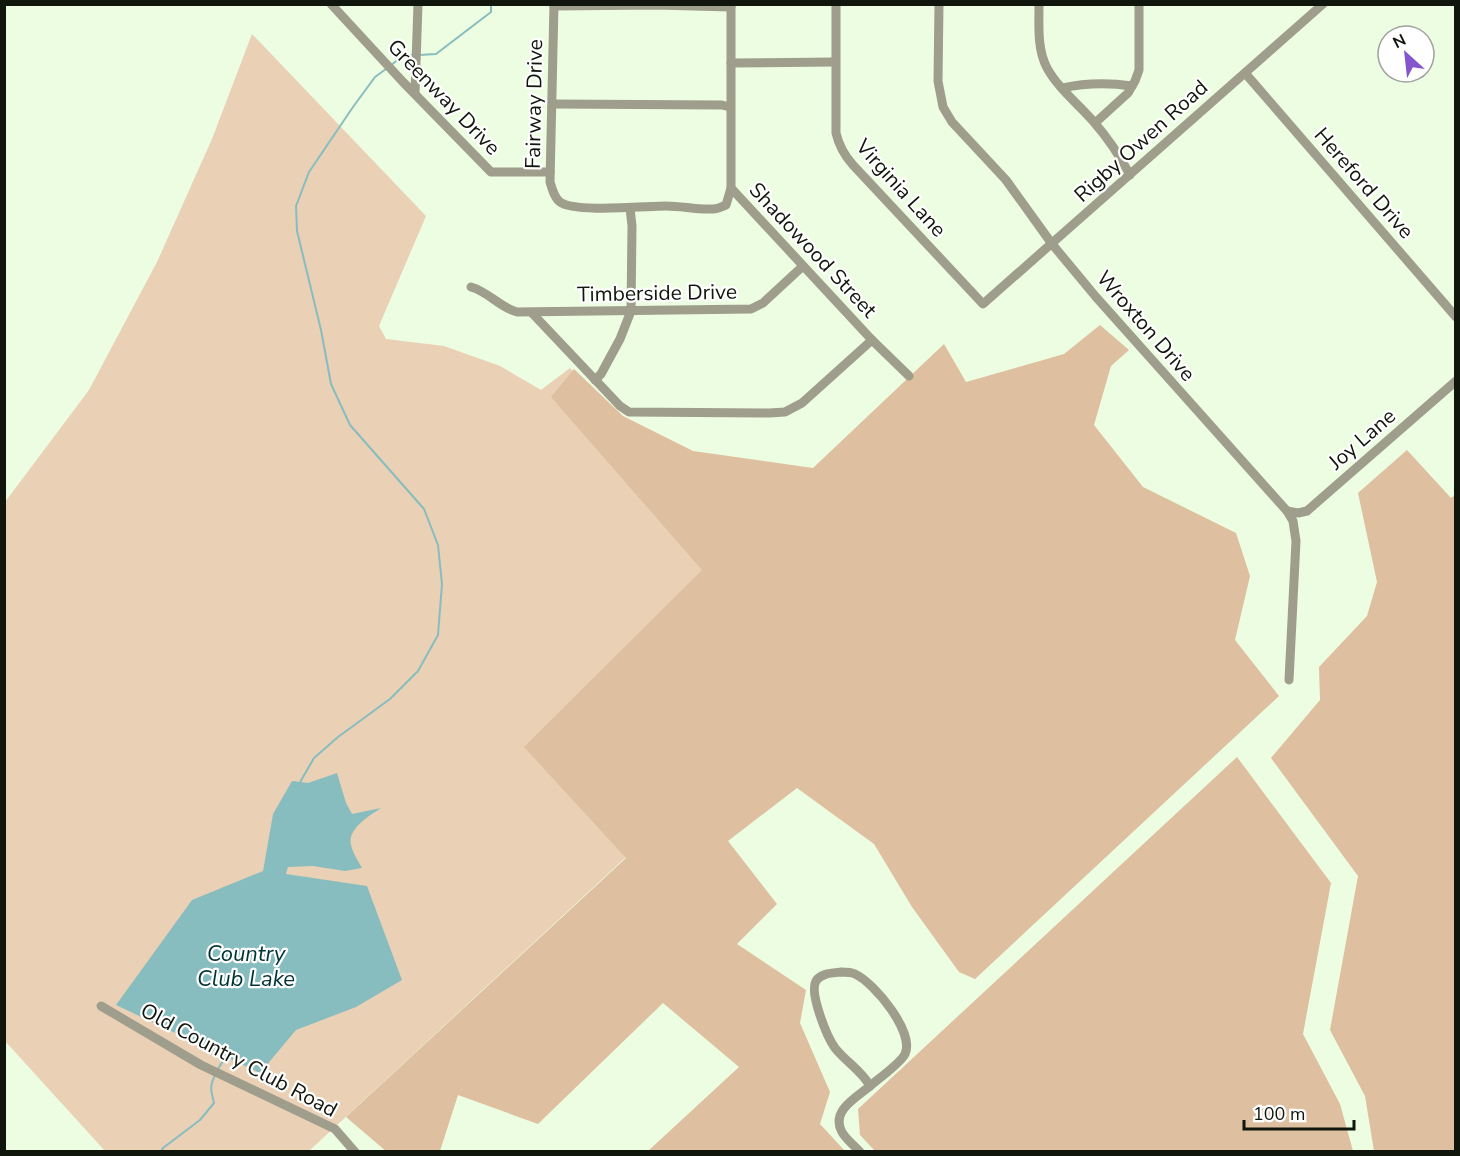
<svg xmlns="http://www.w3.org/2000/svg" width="1460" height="1156" viewBox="0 0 1460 1156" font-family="'Nunito Sans',sans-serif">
  <rect width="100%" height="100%" fill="#ecfde2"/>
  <path fill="#ead0b5" d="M252 34 426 216 379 326 386 339 444 346 500 366 541 390 570 368 742 549 626 857 309 1151H105L5 1041V502L89 390 157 262 212 139Z"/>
  <g fill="#debf9f">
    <path d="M1100 325 1129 350 1111 366 1094 425 1143 487 1236 533 1250 576 1235 640 1279 696 975 979 959 972 912 907 874 844 797 788 728 841 777 904 737 944 806 990 800 1023 830 1092 820 1124 845 1151H648L739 1067 663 1003 538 1124 458 1095 440 1151 387 1152 346 1117 626 858 524 747 702 570 551 397 574 369 623 416 693 451 813 468 944 344 966 382 1064 354Z"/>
    <path d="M1407 450 1451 498 1455 495V1151H1374L1365 1096 1330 1030 1358 876 1271 758 1320 700 1319 667 1367 616 1377 582 1358 493Z"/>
    <path d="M1237 757 1331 883 1303 1034 1340 1104 1353 1151H875L860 1135 858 1109Z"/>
  </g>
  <path fill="#88bdbf" d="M337 773 346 803 352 814 381 808C369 816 347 829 351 845 353 853 358 861 362 868L345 871 313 866 288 867 286 874 367 886 402 980 356 1007 296 1030 260 1073 116 1005 192 900 263 871 273 814 292 781 308 783Z"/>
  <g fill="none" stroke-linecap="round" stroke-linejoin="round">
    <g stroke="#88bdbf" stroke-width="2">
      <path d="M419 55 436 54 491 12V4"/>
      <path d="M390 66 404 55H414"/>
      <path d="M299 784 314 758 338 737 390 699 418 671 438 635 442 584 438 545 424 509 350 425 331 384 321 330 297 231 296 206 309 172 353 107 375 77 386 69"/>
      <path d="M218 1069 226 1056"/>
      <path d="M161 1152 163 1148 200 1120 214 1103C211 1091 209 1085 216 1074"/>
    </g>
    <g stroke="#9f9d8c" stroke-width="9">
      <path d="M331 4 403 82 491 172H550"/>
      <path d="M554 4 550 182C552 188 554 198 560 202 574 213 646 206 666 206 682 206 697 210 713 209 718 209 721 207 726 205L731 188"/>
      <path d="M731 4V188L872 340 909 376"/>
      <path d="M836 4V133C839 146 844 155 853 165L983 304 1323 4"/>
      <path d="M939 4 938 81 943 107 952 122 1006 180 1052 244 1096 297 1287 511 1293 521 1296 541 1289 680"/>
      <path d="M1039 4C1039 26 1037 49 1047 68 1058 88 1078 104 1093 121 1107 137 1120 156 1130 175"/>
      <path d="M554 6 656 5 731 7"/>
      <path d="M731 63 835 62"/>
      <path d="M1245 73 1456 317"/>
      <path d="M1063 88C1085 83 1110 83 1132 86"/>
      <path d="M415 93 418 4"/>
      <path d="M553 104 722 105 730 107"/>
      <path d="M1095 123 1128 93 1135 81 1139 70V4"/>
      <path d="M471 287C489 292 499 307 517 312L751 309 763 303 803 266"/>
      <path d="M532 313 620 406 629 412 769 413 785 412 802 403 872 340"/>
      <path d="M595 380 601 374 620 339 631 311 632 226 630 208"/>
      <path d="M1287 511 1298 513 1307 511 1456 381"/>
      <path d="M841 972C846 972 851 972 855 974 875 983 915 1033 905 1054 901 1063 878 1079 870 1086 861 1070 846 1062 835 1048 827 1037 809 993 816 981 821 973 833 973 841 972Z"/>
      <path d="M101 1006 201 1065 335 1129 355 1152"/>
      <path d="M860 1152C854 1145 844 1138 841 1130 832 1110 857 1097 870 1086"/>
    </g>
  </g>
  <g text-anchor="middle" stroke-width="4.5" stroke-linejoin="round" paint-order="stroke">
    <g font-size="21" fill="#11160d" stroke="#fff">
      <text transform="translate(444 97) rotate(46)" y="7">Greenway Drive</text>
      <text transform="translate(534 104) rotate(-89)" y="7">Fairway Drive</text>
      <text transform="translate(1141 141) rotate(-42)" y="7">Rigby Owen Road</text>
      <text transform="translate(1364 183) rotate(49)" y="7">Hereford Drive</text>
      <text transform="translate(901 188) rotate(48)" y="7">Virginia Lane</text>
      <text transform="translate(813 250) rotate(47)" y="7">Shadowood Street</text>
      <text transform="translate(657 293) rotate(-1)" y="7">Timberside Drive</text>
      <text transform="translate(1146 326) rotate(49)" y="7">Wroxton Drive</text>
      <text transform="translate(1362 439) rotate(-41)" y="7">Joy Lane</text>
      <text transform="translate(239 1060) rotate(28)" y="7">Old Country Club Road</text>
    </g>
    <g font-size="22" font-style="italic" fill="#003335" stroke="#fff">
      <text x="246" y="961">Country<tspan x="246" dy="25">Club Lake</tspan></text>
    </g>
  </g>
  <rect width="1460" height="1156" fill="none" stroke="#11160d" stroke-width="12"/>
  <g transform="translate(1406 54) rotate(333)"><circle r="28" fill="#ffffff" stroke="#a0a29e" stroke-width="1.5"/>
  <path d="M0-4.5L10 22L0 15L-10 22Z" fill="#8455cd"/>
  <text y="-9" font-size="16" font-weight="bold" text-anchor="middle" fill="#11160d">N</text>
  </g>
  <path d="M1244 1120v9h110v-9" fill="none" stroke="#11160d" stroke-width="3"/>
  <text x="1253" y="1120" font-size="18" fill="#11160d" stroke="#ffffff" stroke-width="4.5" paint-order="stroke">100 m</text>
</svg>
